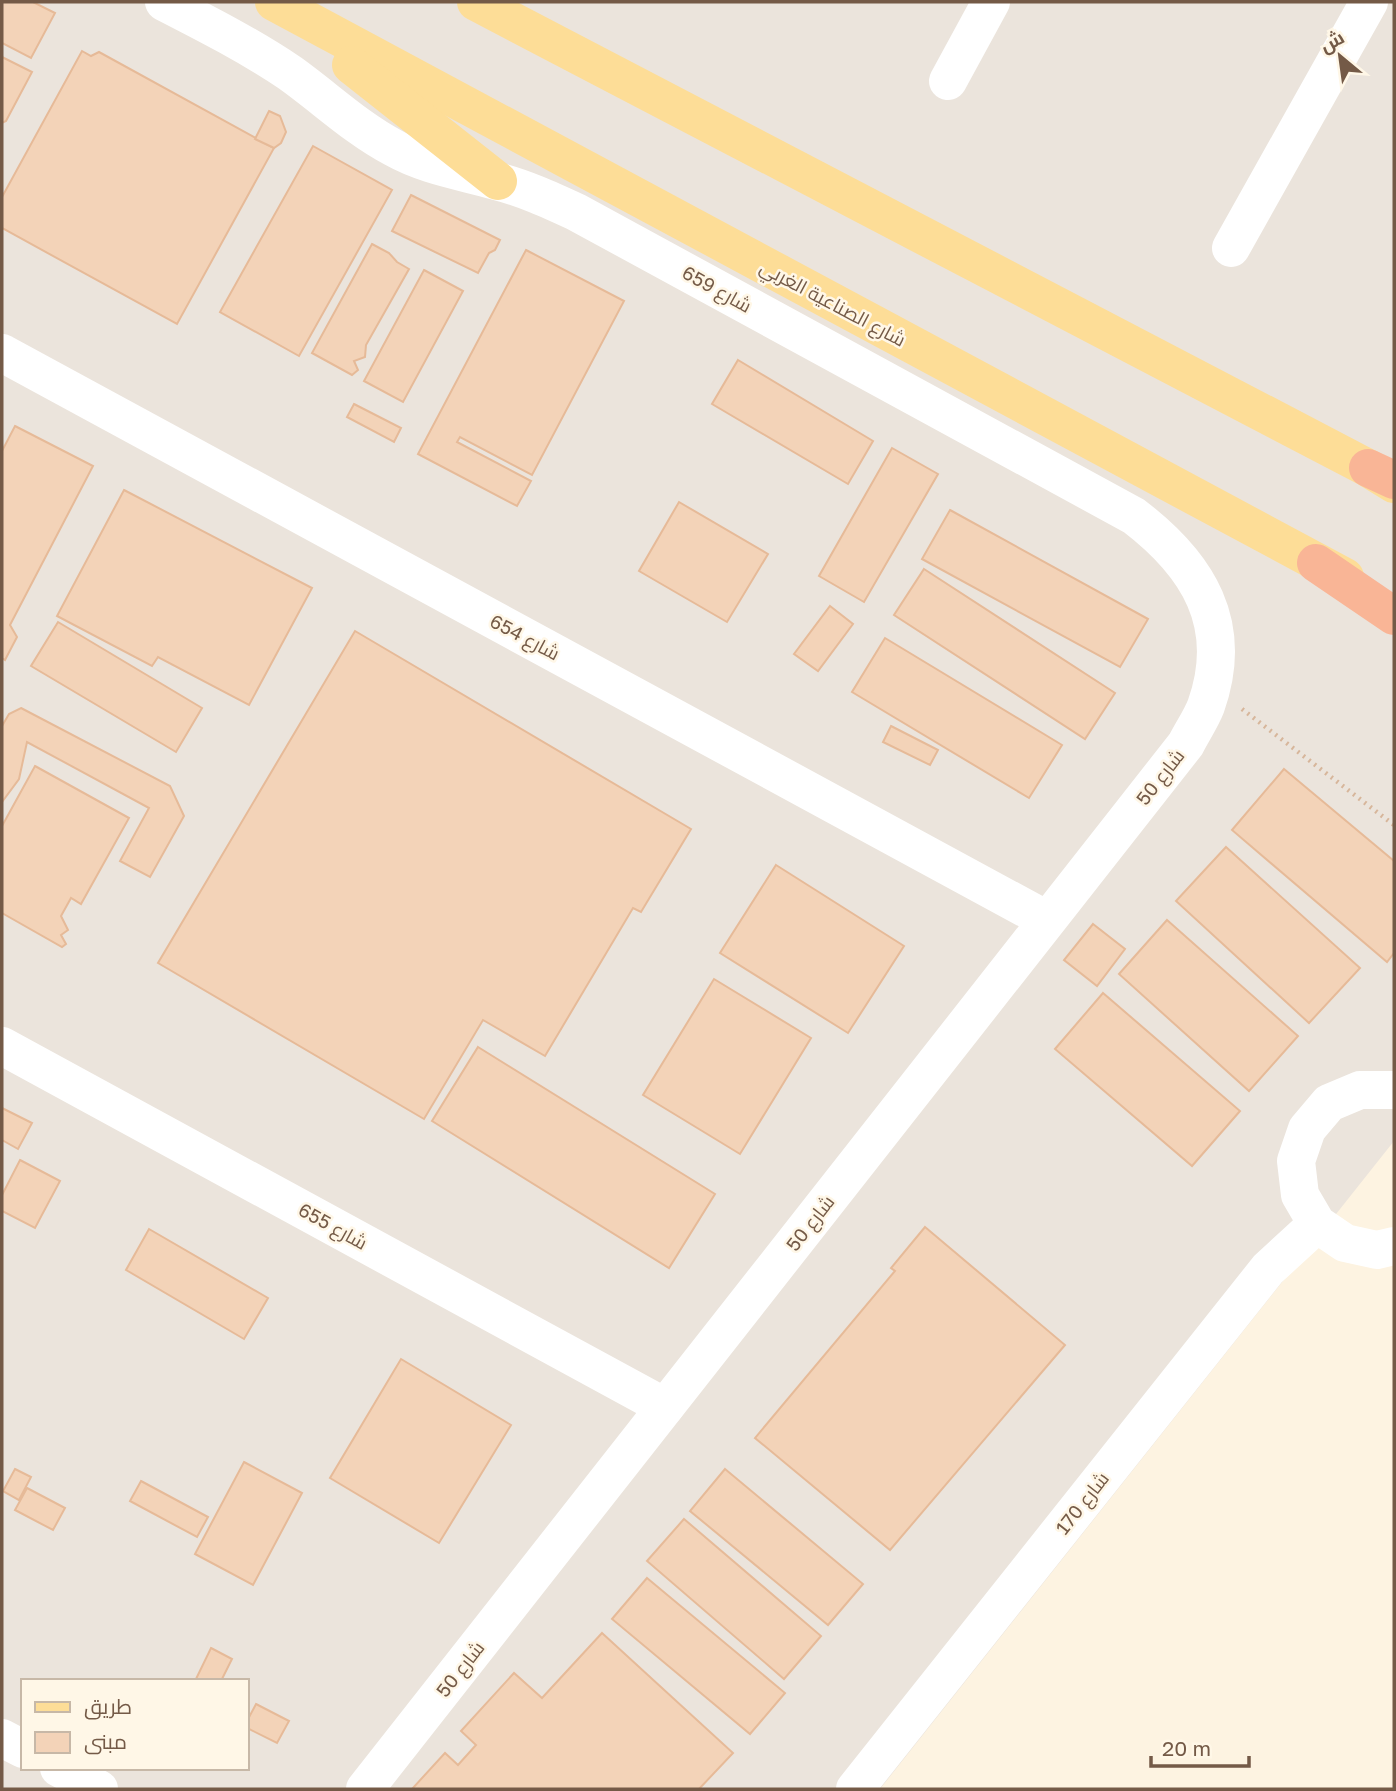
<svg xmlns="http://www.w3.org/2000/svg" width="1396" height="1791" viewBox="0 0 1396 1791" font-family="'Golos Text',Cairo,sans-serif">
  <rect width="100%" height="100%" fill="#fdf3e1"/>
  <path fill="#ebe4dc" fill-rule="evenodd" d="M2 2H1394V1141L880 1789H2ZM23 1681H247V1768H23Z"/>
  <g fill="#f3d3b8" stroke="#e6ba98" stroke-width="2">
    <path d="M2 2H33L55 13 31 58 2 43Z"/>
    <path d="M82 51 91 56 99 52 274 148 177 324 2 228V197Z"/>
    <path d="M2 57 32 72 6 121 2 123Z"/>
    <path d="M269 111 280 116 286 132 281 143 274 148 255 139Z"/>
    <path d="M313 146 392 190 299 356 220 312Z"/>
    <path d="M411 195 500 240 495 250 489 253 478 273 392 231Z"/>
    <path d="M372 244 389 253 397 262 409 269 366 345 365 357 354 361 358 370 352 375 312 353Z"/>
    <path d="M526 250 624 301 532 475 460 437 457 442 531 481 517 506 418 454Z"/>
    <path d="M424 270 463 291 403 402 364 381Z"/>
    <path d="M738 360 873 441 848 484 712 404Z"/>
    <path d="M354 404 401 428 394 442 347 417Z"/>
    <path d="M15 426 93 466 10 625 17 637 5 660 2 658V451Z"/>
    <path d="M892 448 938 474 864 602 819 576Z"/>
    <path d="M124 490 312 588 249 705 158 657 152 666 57 616Z"/>
    <path d="M679 502 768 554 727 622 639 571Z"/>
    <path d="M950 510 1148 619 1120 667 922 559Z"/>
    <path d="M924 569 1115 693 1085 739 894 615Z"/>
    <path d="M830 606 853 624 818 671 794 654Z"/>
    <path d="M58 622 202 708 176 752 31 666Z"/>
    <path d="M355 631 691 829 641 912 633 908 545 1056 483 1020 424 1119 158 963Z"/>
    <path d="M885 638 1062 745 1029 798 852 692Z"/>
    <path d="M21 708 170 786 184 816 150 877 120 861 149 808 27 742 19 779 2 802V726L9 714Z"/>
    <path d="M891 726 938 750 930 765 883 742Z"/>
    <path d="M35 766 129 818 81 904 71 898 61 916 68 930 61 935 66 944 62 947 2 913V826Z"/>
    <path d="M1284 769 1394 861V953L1387 962 1232 830Z"/>
    <path d="M1226 847 1360 968 1309 1023 1176 901Z"/>
    <path d="M776 865 904 946 848 1033 720 953Z"/>
    <path d="M1167 920 1298 1036 1249 1091 1119 974Z"/>
    <path d="M1093 924 1125 949 1097 986 1064 960Z"/>
    <path d="M714 979 811 1038 740 1154 643 1095Z"/>
    <path d="M1103 993 1240 1111 1192 1166 1055 1049Z"/>
    <path d="M478 1047 715 1194 669 1268 432 1121Z"/>
    <path d="M2 1108 32 1123 18 1149 2 1140Z"/>
    <path d="M20 1160 60 1181 35 1228 2 1211V1195Z"/>
    <path d="M925 1227 1065 1345 890 1550 755 1438 895 1271 891 1268Z"/>
    <path d="M149 1229 268 1298 244 1339 126 1270Z"/>
    <path d="M401 1359 511 1425 439 1543 330 1478Z"/>
    <path d="M244 1462 302 1493 253 1585 195 1554Z"/>
    <path d="M15 1469 31 1477 19 1500 3 1491Z"/>
    <path d="M725 1469 863 1584 828 1625 690 1511Z"/>
    <path d="M141 1481 208 1517 197 1537 130 1501Z"/>
    <path d="M27 1488 65 1508 53 1530 15 1510Z"/>
    <path d="M684 1519 821 1636 784 1679 647 1561Z"/>
    <path d="M647 1578 785 1693 750 1734 612 1619Z"/>
    <path d="M602 1633 733 1753 699 1789H412L445 1753 458 1765 476 1745 461 1731 514 1673 542 1698Z"/>
    <path d="M211 1648 232 1659 221 1681H195Z"/>
    <path d="M256 1704 289 1721 277 1743 247 1728V1721Z"/>
  </g>
  <g fill="none" stroke-linecap="round" stroke-linejoin="round">
    <path stroke="#d7b69b" stroke-width="4.5" stroke-dasharray="2 5" stroke-linecap="butt" d="M1242 709 1394 825"/>
    <g stroke="#fff" stroke-width="38">
      <path d="M164 2C207 24 250 46 290 73 325 98 356 128 394 148 426 166 461 171 496 181 524 188 550 200 576 212L1134 516C1198 565 1235 624 1206 706 1201 719 1192 732 1186 744L365 1789"/>
      <path d="M948 81 991 2"/>
      <path d="M1231 248 1369 2"/>
      <path d="M2 353 1047 920"/>
      <path d="M2 1046 665 1407"/>
      <path d="M1394 1090H1360L1329 1103 1307 1129 1296 1161 1300 1195 1317 1224 1345 1243 1377 1250 1394 1246"/>
      <path d="M2 1738 23 1749"/>
      <path d="M59 1768 99 1789"/>
      <path d="M855 1789 1268 1269 1317 1224"/>
    </g>
    <g stroke="#fddd97" stroke-width="38">
      <path d="M274 2 1345 577"/>
      <path d="M476 2 1368 468 1394 484"/>
      <path d="M351 65 498 181"/>
    </g>
    <g stroke="#f9b596" stroke-width="38">
      <path d="M1368 468 1394 480"/>
      <path d="M1316 563 1394 616"/>
    </g>
  </g>
  <g text-anchor="middle" stroke-width="5" stroke-linejoin="round" paint-order="stroke">
    <g font-size="19" fill="#745a47" stroke="#fff7e7">
      <text transform="translate(717 289) rotate(29)" y="7">شارع 659</text>
      <text transform="translate(833 303) rotate(28)" y="7">شارع الصناعية الغربي</text>
      <text transform="translate(525 637) rotate(28)" y="7">شارع 654</text>
      <text transform="translate(1160 777) rotate(-52)" y="7">شارع 50</text>
      <text transform="translate(810 1223) rotate(-52)" y="7">شارع 50</text>
      <text transform="translate(333 1226) rotate(29)" y="7">شارع 655</text>
      <text transform="translate(1082 1503) rotate(-52)" y="7">شارع 170</text>
      <text transform="translate(460 1669) rotate(-52)" y="7">شارع 50</text>
    </g>
  </g>
  <rect width="1396" height="1791" fill="none" stroke="#745a47" stroke-width="7"/>
  <rect x="21" y="1679" width="228" height="91" fill="#fff7e7" stroke="#c7b8a7" stroke-width="2"/>
  <rect x="35" y="1702" width="35" height="10" fill="#fddd97" stroke="#c7b8a7" stroke-width="2"/>
  <text x="84" y="1714" font-size="21" fill="#745a47">طريق</text>
  <rect x="35" y="1732" width="35" height="21" fill="#f3d3b8" stroke="#c7b8a7" stroke-width="2"/>
  <text x="84" y="1749" font-size="21" fill="#745a47">مبنى</text>
  <g transform="translate(1340 56) rotate(331)" stroke="#fff7e7" stroke-width="5" paint-order="stroke">
  <path d="M0-5L12 26L0 18L-12 26Z" fill="#745a47"/>
  <text y="-10" font-size="19" font-weight="bold" text-anchor="middle" fill="#745a47">ش</text>
  </g>
  <path d="M1151 1756v10h98v-10" fill="none" stroke="#745a47" stroke-width="3.5"/>
  <text x="1162" y="1756" font-size="21" fill="#745a47" stroke="#fff7e7" stroke-width="5" paint-order="stroke">20 m</text>
</svg>
